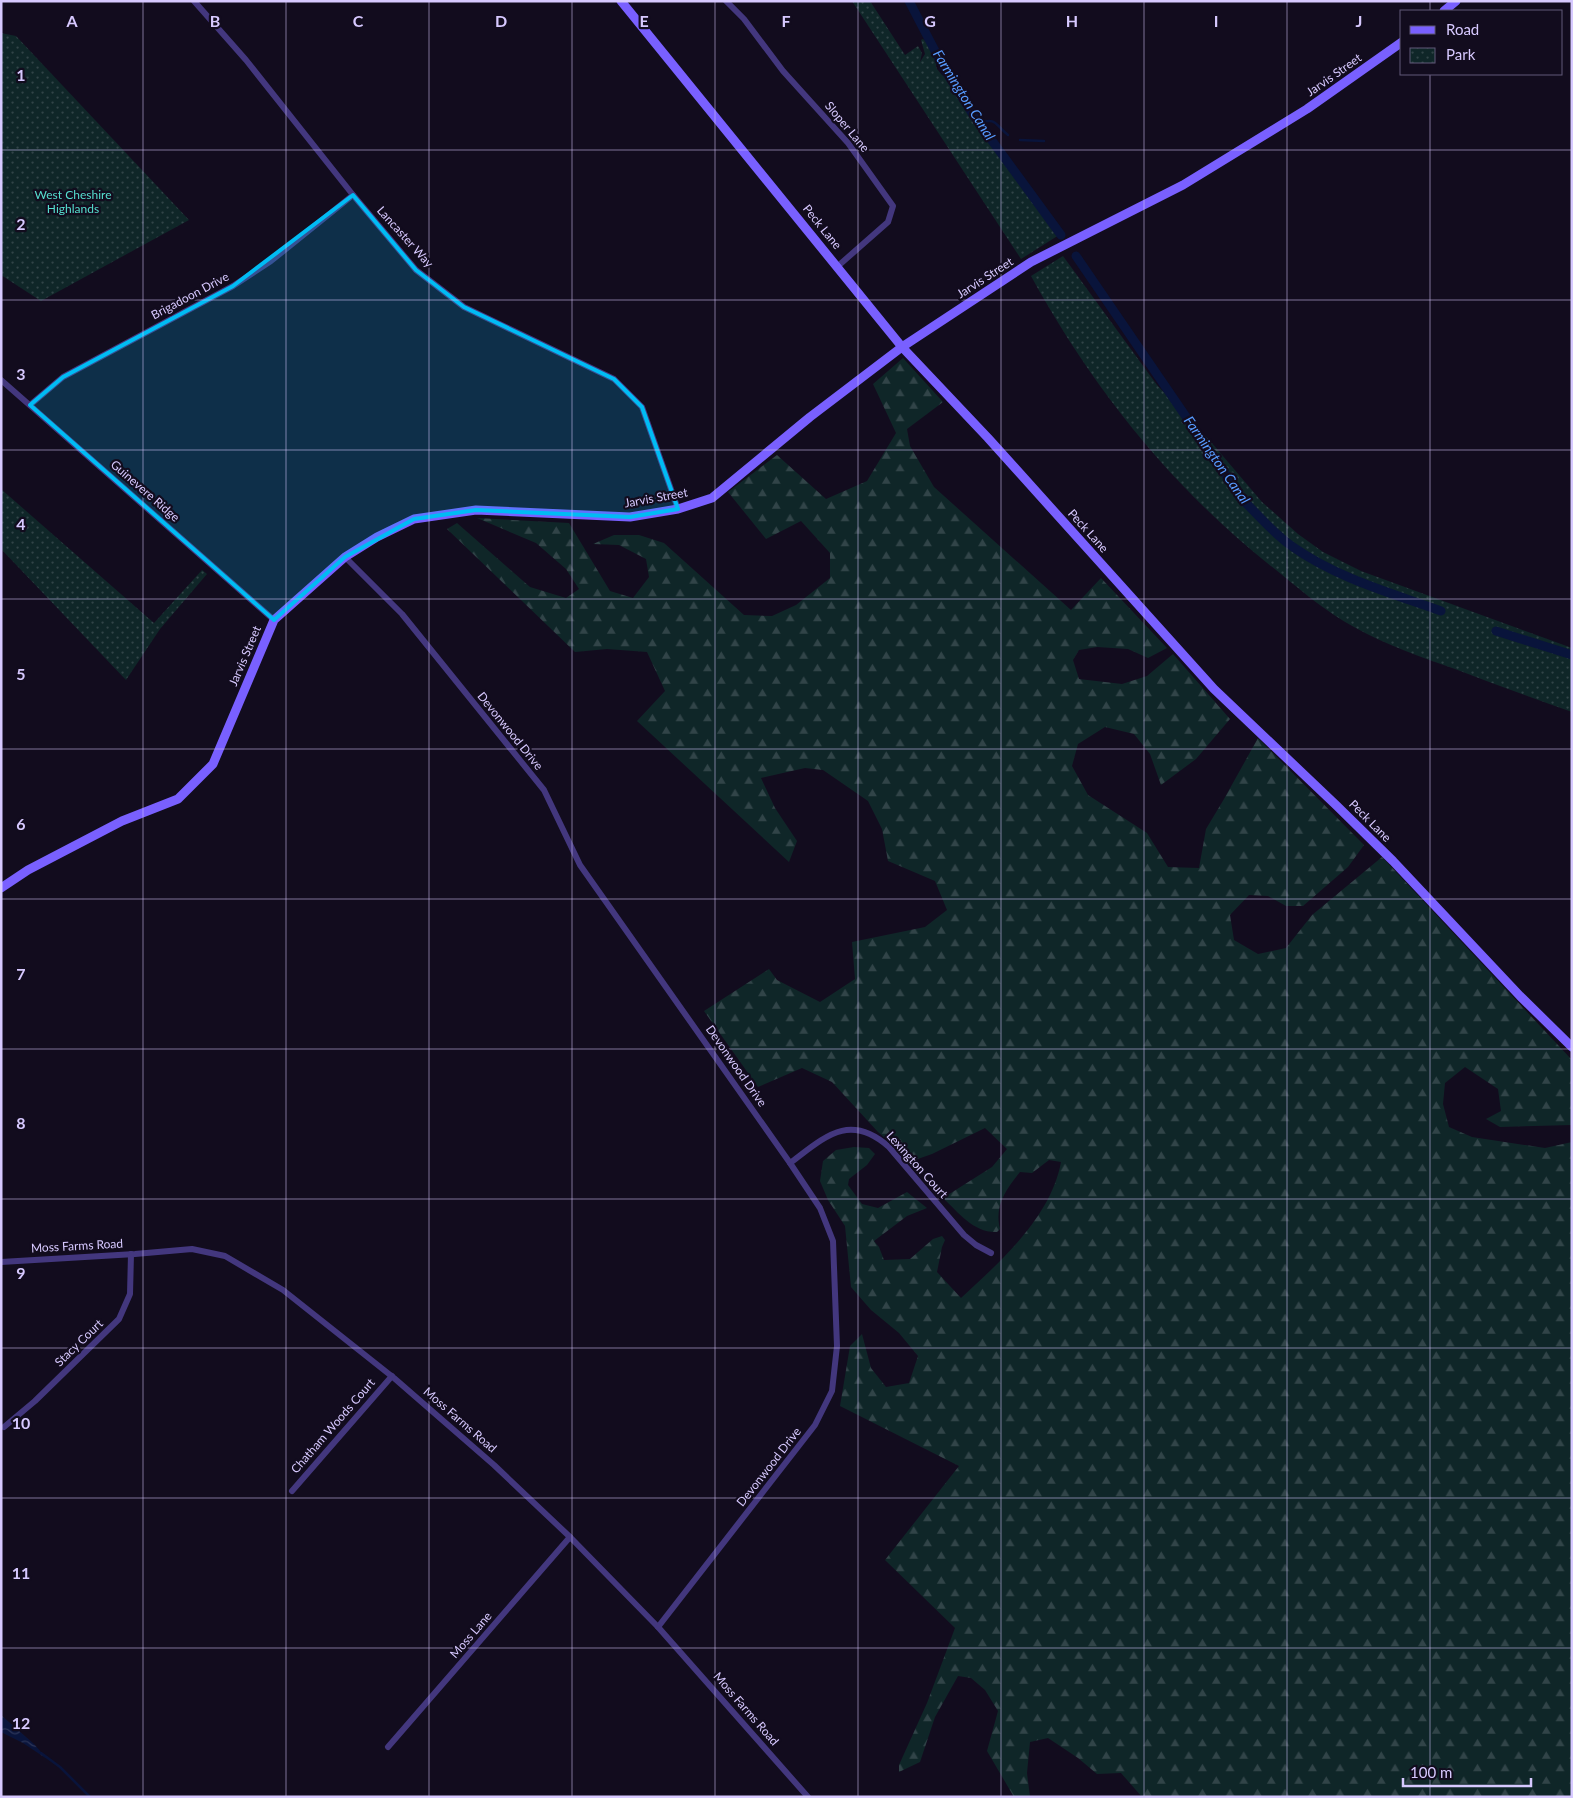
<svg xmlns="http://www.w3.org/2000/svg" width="1573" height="1798" viewBox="0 0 1573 1798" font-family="Lato,sans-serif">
  <defs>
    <pattern id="forest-firs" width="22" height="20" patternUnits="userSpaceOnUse" patternTransform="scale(1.25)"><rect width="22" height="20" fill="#0f2628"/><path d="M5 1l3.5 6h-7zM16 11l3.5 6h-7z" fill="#314448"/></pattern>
    <pattern id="park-dots" width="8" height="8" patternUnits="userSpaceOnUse" patternTransform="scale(1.25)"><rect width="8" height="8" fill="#0f2628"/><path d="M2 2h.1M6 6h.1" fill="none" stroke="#314448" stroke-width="1.8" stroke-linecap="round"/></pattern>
    <pattern id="water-waves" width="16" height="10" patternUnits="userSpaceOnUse" patternTransform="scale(1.25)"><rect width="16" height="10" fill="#09143b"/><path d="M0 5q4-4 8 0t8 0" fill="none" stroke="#2c3558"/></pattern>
  </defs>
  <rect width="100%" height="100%" fill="#120c1e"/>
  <path fill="url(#forest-firs)" d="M903 358 943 402 907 429 910 446 934 487 1071 610 1101 578 1167 648 1148 658 1128 649 1097 647 1079 650 1073 660 1079 679 1122 684 1147 676 1173 654 1230 719 1196 759 1161 785 1150 754 1134 734 1105 727 1078 744 1072 766 1088 795 1147 833 1168 867 1199 868 1206 829 1224 799 1258 738 1364 845 1348 867 1303 906H1286L1268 896 1249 895 1230 915 1234 940 1258 954 1286 948 1312 915 1382 857 1572 1060V1125L1500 1127 1486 1119 1501 1111 1498 1089 1465 1067 1445 1083 1443 1104 1449 1127 1472 1137 1545 1148 1572 1142V1797H1142L1121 1773 1097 1774 1078 1758 1048 1738 1030 1742 1027 1773 1030 1797H1014L987 1751 998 1711 985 1690 971 1678 958 1676 935 1717 920 1762 899 1772V1765L927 1703 955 1628 885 1560 959 1466 840 1406 850 1346 862 1334 871 1368 886 1387 909 1383 918 1356 899 1333 871 1310 851 1287 845 1226 828 1200 820 1181 823 1161 836 1150 854 1147 869 1148 875 1154 867 1165 849 1179 848 1185 862 1204 878 1208 907 1192 927 1208 907 1216 874 1241 879 1247 884 1260 910 1259 933 1239 942 1236 945 1240 942 1247 937 1272 961 1298C1001 1261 1051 1217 1061 1162L1049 1160 1032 1173 1020 1172C1006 1189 994 1206 1000 1229L997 1232C974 1233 959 1213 943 1198L992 1167 1007 1149 985 1128 932 1154 912 1161 878 1132 832 1082 802 1068 758 1087 704 1011 769 969 777 980 820 1002 855 979 852 942 925 927 947 910 935 881 888 861 882 829 868 801 823 770 805 768 761 778 775 808 797 841 789 862 637 721 665 691 647 652 607 649 575 652 447 529 457 523 530 587 566 598 579 589 566 569 536 543 477 518 569 523 610 591 633 598 649 577 646 559 619 545 593 544 614 535H639L664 543 744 615 772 616 796 605 830 578V553L801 521 766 539 728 492 777 455 826 499 867 481 896 433 873 384Z"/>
  <g fill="url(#park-dots)">
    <path d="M852 1H870L905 55 918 46 922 53 920 62 925 54 921 40 923 39 929 44 931 53 938 57 936 66 937 69 942 75 950 80 961 103 970 116 980 127 987 140 1002 156 1028 192 1036 196 1042 210 1059 235 1021 259Z"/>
    <path d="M1 33 16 36 189 220 41 301 1 275Z"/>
    <path d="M1063 256 1157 385 1211 442 1262 502 1298 534 1323 552 1361 571 1572 648V712C1533 698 1494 684 1455 669 1421 657 1386 645 1354 627 1328 613 1304 593 1281 574 1176 493 1094 391 1031 276Z"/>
    <path d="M1 489 154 623 202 570 207 574 160 629 126 680 1 549Z"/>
  </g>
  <path fill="url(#water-waves)" d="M1 1715 34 1744 47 1759 23 1743 1 1732Z"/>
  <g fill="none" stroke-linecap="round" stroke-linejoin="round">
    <g stroke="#09143b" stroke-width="2.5">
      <path d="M979 123C997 117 995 125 1008 135"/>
      <path d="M1020 140 1044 141"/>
      <path d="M41 1753 60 1767 90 1797"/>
    </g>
    <g stroke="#09143b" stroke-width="9">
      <path d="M909 1 945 70 974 116 1061 235"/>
      <path d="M1076 256 1243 500C1259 516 1274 534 1293 547 1337 578 1391 593 1441 611"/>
      <path d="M1496 631 1572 655"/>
    </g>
    <g stroke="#43377e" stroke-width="6">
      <path d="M194 1 246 60 353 195 416 270 464 307 614 379 642 407 678 509"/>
      <path d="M726 1 744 19 783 71 848 143 893 206 888 222 838 266"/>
      <path d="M1 380 274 620"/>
      <path d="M30 405 63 377 233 286 271 261 353 195"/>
      <path d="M345 557 402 614 544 790 580 865 790 1163 820 1208 833 1241 837 1346 832 1391 815 1425 658 1627"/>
      <path d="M790 1163C825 1137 849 1112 889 1147L964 1235 976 1245 991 1253"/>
      <path d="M1 1262 135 1254 192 1249 225 1256 283 1290 394 1378 494 1465 570 1537 658 1627 808 1797"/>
      <path d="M4 1427 35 1401 119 1319 130 1294 131 1254"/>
      <path d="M292 1491 392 1376"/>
      <path d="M388 1747 570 1537"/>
    </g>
    <g stroke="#7960ff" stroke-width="9">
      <path d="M621 1 902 347 988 438 1214 689 1337 806 1393 861 1520 996 1572 1047"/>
      <path d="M1444 11 1456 1"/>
      <path d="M1 888 28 870 122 821 178 799 213 764 274 620 345 557 377 537 414 519 476 510 630 517 678 509 712 498 810 417 902 347 1031 262 1183 185 1307 109 1402 42"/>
    </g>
  </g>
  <path fill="#00bcf4" fill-opacity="0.2" stroke="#00bcf4" stroke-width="4" stroke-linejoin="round" d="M353 195 416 270 464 307 614 379 642 407 678 509 630 517 476 510 414 519 345 557 274 620 30 405 63 377 233 286Z"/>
  <path fill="none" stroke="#d7c9ff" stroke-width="1" stroke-opacity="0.55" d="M143 1V1797M286 1V1797M429 1V1797M572 1V1797M715 1V1797M858 1V1797M1001 1V1797M1144 1V1797M1287 1V1797M1430 1V11M1430 74V1797M1 150H1572M1 300H1572M1 450H1572M1 599H1572M1 749H1572M1 899H1572M1 1049H1572M1 1199H1572M1 1348H1572M1 1498H1572M1 1648H1572"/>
  <g text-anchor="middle" stroke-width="4.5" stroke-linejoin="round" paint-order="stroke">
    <g font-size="12" fill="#d7c9ff" stroke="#120c1e">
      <text transform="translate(1334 75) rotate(-35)" y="4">Jarvis Street</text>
      <text transform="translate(847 127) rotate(50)" y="4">Sloper Lane</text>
      <text transform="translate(822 227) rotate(51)" y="4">Peck Lane</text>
      <text transform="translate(405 237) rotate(48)" y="4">Lancaster Way</text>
      <text transform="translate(985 278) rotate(-33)" y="4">Jarvis Street</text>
      <text transform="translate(190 296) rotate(-28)" y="4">Brigadoon Drive</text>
      <text transform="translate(145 491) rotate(41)" y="4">Guinevere Ridge</text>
      <text transform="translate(656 498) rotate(-10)" y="4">Jarvis Street</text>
      <text transform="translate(1088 531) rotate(48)" y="4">Peck Lane</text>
      <text transform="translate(245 656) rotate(-67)" y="4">Jarvis Street</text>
      <text transform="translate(510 731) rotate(51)" y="4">Devonwood Drive</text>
      <text transform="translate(1370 821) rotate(45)" y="4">Peck Lane</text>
      <text transform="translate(736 1066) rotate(55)" y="4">Devonwood Drive</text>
      <text transform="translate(917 1165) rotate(48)" y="4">Lexington Court</text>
      <text transform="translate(77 1246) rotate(-3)" y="4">Moss Farms Road</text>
      <text transform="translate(79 1343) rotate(-44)" y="4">Stacy Court</text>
      <text transform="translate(460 1420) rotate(41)" y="4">Moss Farms Road</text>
      <text transform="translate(333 1426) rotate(-49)" y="4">Chatham Woods Court</text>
      <text transform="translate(769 1467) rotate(-52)" y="4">Devonwood Drive</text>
      <text transform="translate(471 1635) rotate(-49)" y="4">Moss Lane</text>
      <text transform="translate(746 1709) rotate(49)" y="4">Moss Farms Road</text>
    </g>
    <g font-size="12" fill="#56dfcf" stroke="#120c1e">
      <text x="73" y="199">West Cheshire<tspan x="73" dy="14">Highlands</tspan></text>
    </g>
    <g font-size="14" font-style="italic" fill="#579bff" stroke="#120c1e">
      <text transform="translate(964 95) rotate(58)" y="5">Farmington Canal</text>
      <text transform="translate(1217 460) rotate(55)" y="5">Farmington Canal</text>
    </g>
  </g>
  <g font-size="16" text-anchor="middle" font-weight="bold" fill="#d7c9ff" stroke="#120c1e" stroke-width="4.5" stroke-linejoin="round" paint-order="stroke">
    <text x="72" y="27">A</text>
    <text x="215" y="27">B</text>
    <text x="358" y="27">C</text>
    <text x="501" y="27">D</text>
    <text x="644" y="27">E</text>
    <text x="786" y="27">F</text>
    <text x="930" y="27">G</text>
    <text x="1072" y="27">H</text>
    <text x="1216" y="27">I</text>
    <text x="1359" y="27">J</text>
    <text x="21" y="81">1</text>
    <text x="21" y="230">2</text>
    <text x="21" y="380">3</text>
    <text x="21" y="530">4</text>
    <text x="21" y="680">5</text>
    <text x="21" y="830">6</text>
    <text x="21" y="980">7</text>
    <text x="21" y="1129">8</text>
    <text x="21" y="1279">9</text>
    <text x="21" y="1429">10</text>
    <text x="21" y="1579">11</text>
    <text x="21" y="1729">12</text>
  </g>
  <rect width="1573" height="1798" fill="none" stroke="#d7c9ff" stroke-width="5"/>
  <rect x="1400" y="10" width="162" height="65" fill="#120c1e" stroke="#615878"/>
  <rect x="1410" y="26" width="25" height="8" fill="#7960ff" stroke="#615878"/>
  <text x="1446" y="35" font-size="15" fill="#d7c9ff">Road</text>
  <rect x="1410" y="48" width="25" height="15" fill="url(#park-dots)" stroke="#615878"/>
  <text x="1446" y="60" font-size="15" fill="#d7c9ff">Park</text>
  <path d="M1403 1778v8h128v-8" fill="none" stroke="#d7c9ff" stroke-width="2.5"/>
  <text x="1410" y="1778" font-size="15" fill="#d7c9ff" stroke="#120c1e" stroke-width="4" paint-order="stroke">100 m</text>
</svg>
